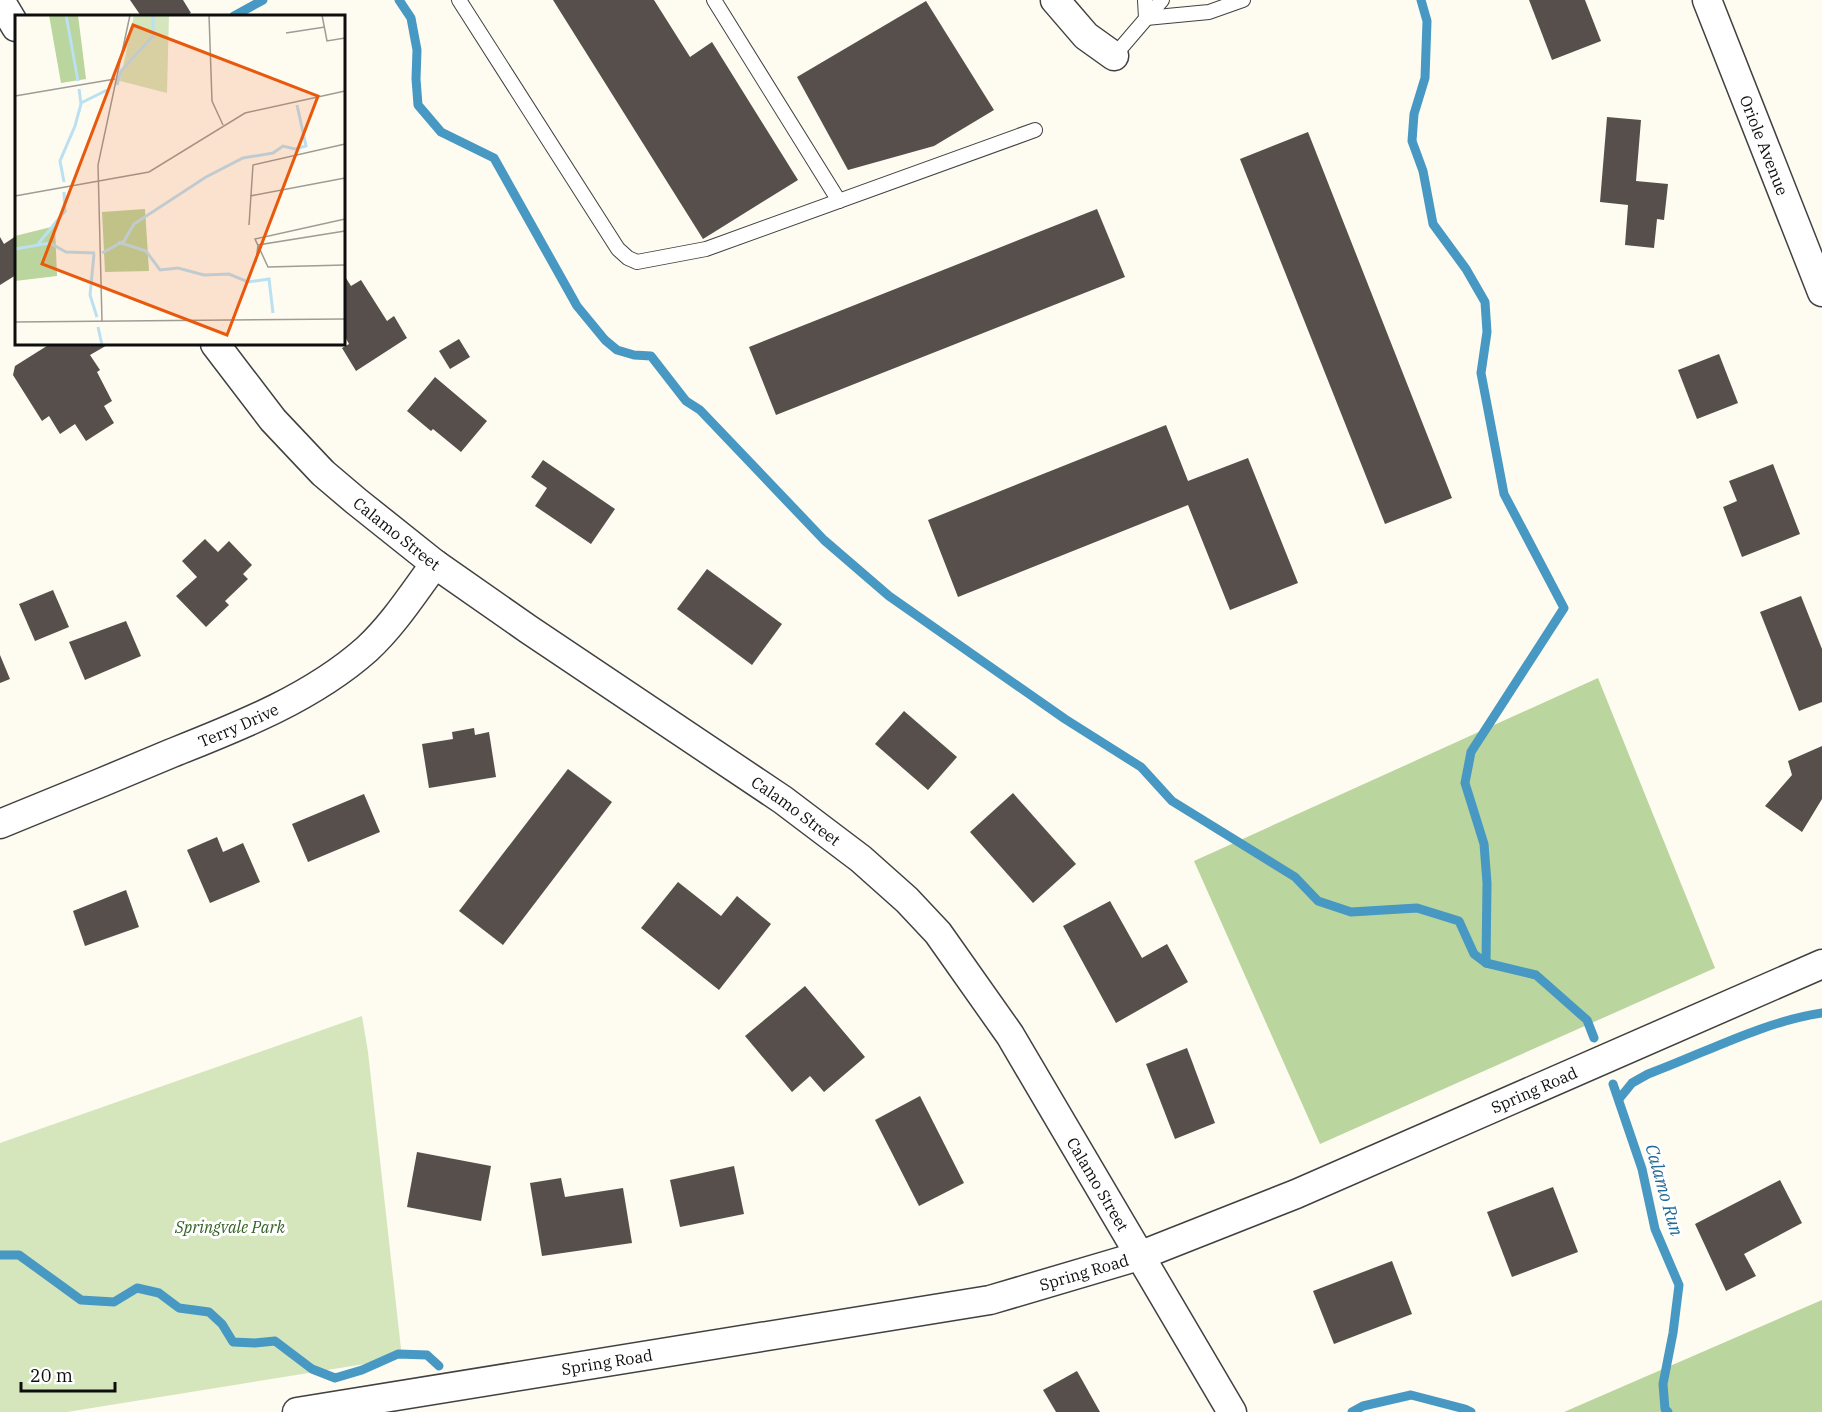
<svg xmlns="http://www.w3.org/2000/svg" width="1822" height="1412" viewBox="0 0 1822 1412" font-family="'IBM Plex Serif',serif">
  <rect width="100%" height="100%" fill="#fefbf1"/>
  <path fill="#d5e6bd" d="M362 1016 368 1052 402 1358 67 1412H0V1143Z"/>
  <g fill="#bad59d">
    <path d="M1598 678 1715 968 1320 1144 1194 861Z"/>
    <path d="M1822 1300V1412H1564Z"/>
  </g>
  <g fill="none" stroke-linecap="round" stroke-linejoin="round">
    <g stroke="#4798c2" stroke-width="9">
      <path d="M399 0 411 18 417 50 416 79 418 105 441 132 494 158 577 306 605 340 617 350 634 355 651 356 686 401 700 410 824 540 889 596 1065 719 1141 767 1172 801 1295 877 1318 901 1351 912 1417 908 1459 921 1474 954 1486 963 1536 975 1587 1020 1594 1038"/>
      <path d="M1421 0 1427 21 1425 78 1414 114 1412 141 1423 171 1433 224 1466 269 1485 302 1487 332 1481 373 1504 494 1564 608 1471 752 1465 783 1484 844 1487 883 1486 963"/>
      <path d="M234 16 263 0"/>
      <path d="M1613 1084 1642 1169 1655 1229 1679 1285 1673 1333 1663 1384 1665 1409 1668 1412"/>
      <path d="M1619 1099 1632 1083 1648 1074C1705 1053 1762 1022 1822 1013"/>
      <path d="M0 1255H19L81 1300 114 1302 137 1288 159 1293 179 1308 209 1312 222 1324 233 1342 255 1343 275 1341 312 1369 335 1378 362 1370 398 1354 427 1355 439 1366"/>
      <path d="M1352 1412 1363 1406 1411 1395 1465 1409 1471 1412"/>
    </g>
  </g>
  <g fill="#564f4c">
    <path d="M130 0H183L191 13 185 16H141Z"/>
    <path d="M553 0H654L690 57 712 42 798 180 703 239Z"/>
    <path d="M1529 0H1585L1601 41 1552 60Z"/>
    <path d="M926 1 994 110 934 146 848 170 797 77Z"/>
    <path d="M1607 117 1641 120 1636 181 1668 184 1664 220 1657 219 1654 248 1625 245 1628 205 1600 202Z"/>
    <path d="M1308 132 1452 498 1385 524 1240 159Z"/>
    <path d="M1097 209 1125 277 776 415 749 347Z"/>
    <path d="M16 236V275L0 285V237L4 244Z"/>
    <path d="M344 275 351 286 361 280 387 321 394 316 407 338 356 371 342 348 349 344 344 335Z"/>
    <path d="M459 339 470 357 450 369 439 351Z"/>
    <path d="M50 344H109L90 355 100 370 97 372 112 401 104 406 114 423 86 441 75 424 60 434 49 416 42 421 13 375 15 366Z"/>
    <path d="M1719 354 1738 403 1697 419 1678 370Z"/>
    <path d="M435 377 487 421 461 452 433 429 431 431 407 411Z"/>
    <path d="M1166 425 1188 481 1248 458 1298 583 1230 610 1188 505 958 597 928 520Z"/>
    <path d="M543 460 615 509 591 544 535 506 547 488 531 477Z"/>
    <path d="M1773 464 1800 534 1742 557 1723 507 1737 501 1729 481Z"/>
    <path d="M205 539 218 552 229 541 252 565 243 574 248 579 225 601 229 605 206 627 176 596 197 577 182 561Z"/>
    <path d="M707 569 782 624 752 665 677 609Z"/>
    <path d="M53 590 69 627 35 641 19 604Z"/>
    <path d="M1801 596 1822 649V702L1799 711 1760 612Z"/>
    <path d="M126 621 141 656 85 680 69 642Z"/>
    <path d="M0 655 10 679 0 683Z"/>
    <path d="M904 711 957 757 928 790 875 744Z"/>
    <path d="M474 728 475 735 489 732 496 777 429 788 422 744 453 739 452 732Z"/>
    <path d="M1822 746V799L1802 832 1765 806 1792 775 1788 761Z"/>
    <path d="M568 769 612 802 503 945 459 911Z"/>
    <path d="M1013 793 1076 864 1033 903 970 832Z"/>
    <path d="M364 794 380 832 308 862 292 824Z"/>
    <path d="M217 837 223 852 243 843 260 882 210 903 187 850Z"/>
    <path d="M678 882 721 916 737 896 771 924 719 990 641 928Z"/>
    <path d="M126 890 139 927 85 946 73 911Z"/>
    <path d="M1110 901 1142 958 1167 944 1188 982 1116 1023 1063 926Z"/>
    <path d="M805 986 865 1057 824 1092 810 1076 792 1092 745 1036Z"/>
    <path d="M1187 1048 1215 1123 1175 1139 1146 1064Z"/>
    <path d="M920 1096 964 1183 919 1206 875 1120Z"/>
    <path d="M417 1152 491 1166 481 1221 407 1207Z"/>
    <path d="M734 1166 744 1214 680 1227 670 1180Z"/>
    <path d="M561 1178 565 1197 623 1188 632 1243 542 1256 530 1183Z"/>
    <path d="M1780 1180 1802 1223 1744 1254 1756 1276 1726 1291 1695 1224Z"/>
    <path d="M1553 1187 1578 1252 1512 1277 1487 1212Z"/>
    <path d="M1392 1261 1412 1314 1334 1344 1313 1291Z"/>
    <path d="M1077 1371 1100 1412H1056L1043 1390Z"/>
  </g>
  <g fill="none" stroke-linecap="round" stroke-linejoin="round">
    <defs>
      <g id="lane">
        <path d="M459 0 618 249 628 258 637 262 706 249 1035 130"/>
        <path d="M714 0 839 201"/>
        <path d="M1145 0 1146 18 1209 12 1243 0"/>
        <path d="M1114 56 1162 0"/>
      </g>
      <g id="street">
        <path d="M0 0 16 27"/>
        <path d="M1055 0 1086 36 1114 56"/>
        <path id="s1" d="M1707 0 1822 292"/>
        <path id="s2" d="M215 344 273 420 323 473 356 501 435 564 528 629 783 800 861 859 907 900 938 933 1010 1035 1232 1412"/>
        <path id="s3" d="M0 824C57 801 115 777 172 753 240 726 312 698 367 649 394 624 414 592 435 564"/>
        <path id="s4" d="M297 1412 990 1300 1139 1256 1296 1194 1822 964"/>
      </g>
    </defs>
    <use href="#lane" stroke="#414141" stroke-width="16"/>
    <use href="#street" stroke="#414141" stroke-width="31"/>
    <use href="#lane" stroke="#fff" stroke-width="14"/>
    <use href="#street" stroke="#fff" stroke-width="28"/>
  </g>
  <g text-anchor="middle" stroke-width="6" stroke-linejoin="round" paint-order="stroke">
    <g font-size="16" fill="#0e0e0e" stroke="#fff">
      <text dy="6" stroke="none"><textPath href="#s1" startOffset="156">Oriole Avenue</textPath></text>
      <text dy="6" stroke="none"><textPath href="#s2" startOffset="264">Calamo Street</textPath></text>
      <text dy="6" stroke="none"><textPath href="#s3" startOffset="258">Terry Drive</textPath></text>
      <text dy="6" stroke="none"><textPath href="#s2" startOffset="750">Calamo Street</textPath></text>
      <text dy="6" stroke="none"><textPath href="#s4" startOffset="1286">Spring Road</textPath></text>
      <text dy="6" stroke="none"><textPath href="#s2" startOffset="1236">Calamo Street</textPath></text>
      <text dy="6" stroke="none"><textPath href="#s4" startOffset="800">Spring Road</textPath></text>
      <text dy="6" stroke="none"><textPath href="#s4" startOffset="314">Spring Road</textPath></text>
    </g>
    <g font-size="16" font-style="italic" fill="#346124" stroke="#fff">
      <text x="230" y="1233">Springvale Park</text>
    </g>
    <g font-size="18" font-style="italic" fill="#216a96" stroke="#fff">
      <text transform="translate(1664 1190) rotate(74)" y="6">Calamo Run</text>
    </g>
  </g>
  <g transform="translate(15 15)">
    <rect width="330" height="330" fill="#fefbf1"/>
    <path d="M119 0H154L152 78 105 66Z" fill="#d5e6bd"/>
    <path d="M34 0H63L71 64 46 68ZM130 194 134 256 90 257 87 197ZM40 211 42 261 0 266V221Z" fill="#bad59d"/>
    <path fill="none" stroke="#bae0f1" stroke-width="3" d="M51 0 63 66M102 70 106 56 138 21V0M66 88 92 75M49 167 45 146 60 111 66 89 64 74M103 227 131 236 145 255 163 253 189 260 214 259 233 267 254 264 258 298M23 229 50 196 49 177M0 234 35 228 51 237 80 238M87 238 109 226 119 209 191 162 228 143 258 138 268 131 280 134 291 131 282 90M79 239 75 280 82 302M83 312 87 330"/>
    <path fill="none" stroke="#9e9c96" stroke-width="1.5" d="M194 0 197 86 208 110M307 0 312 26 330 23M271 18 310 12M0 81 100 64M0 181 134 157 230 98 330 76M235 181 330 163M330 204 240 224 253 252 330 250M234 210 238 150 330 129M241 247 243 230 330 216M87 306 83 150 115 0M0 307 330 304"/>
    <path fill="#e8590c" fill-opacity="0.15" stroke="#e8590c" stroke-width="3" d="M118 10 303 81 212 320 27 249Z"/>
    <rect width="330" height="330" fill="none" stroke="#0e0e0e" stroke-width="3"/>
  </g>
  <path d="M21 1382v9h94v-9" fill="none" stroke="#0e0e0e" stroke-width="3"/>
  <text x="30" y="1382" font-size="18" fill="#0e0e0e" stroke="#ffffff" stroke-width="4.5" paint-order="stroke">20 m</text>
</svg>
